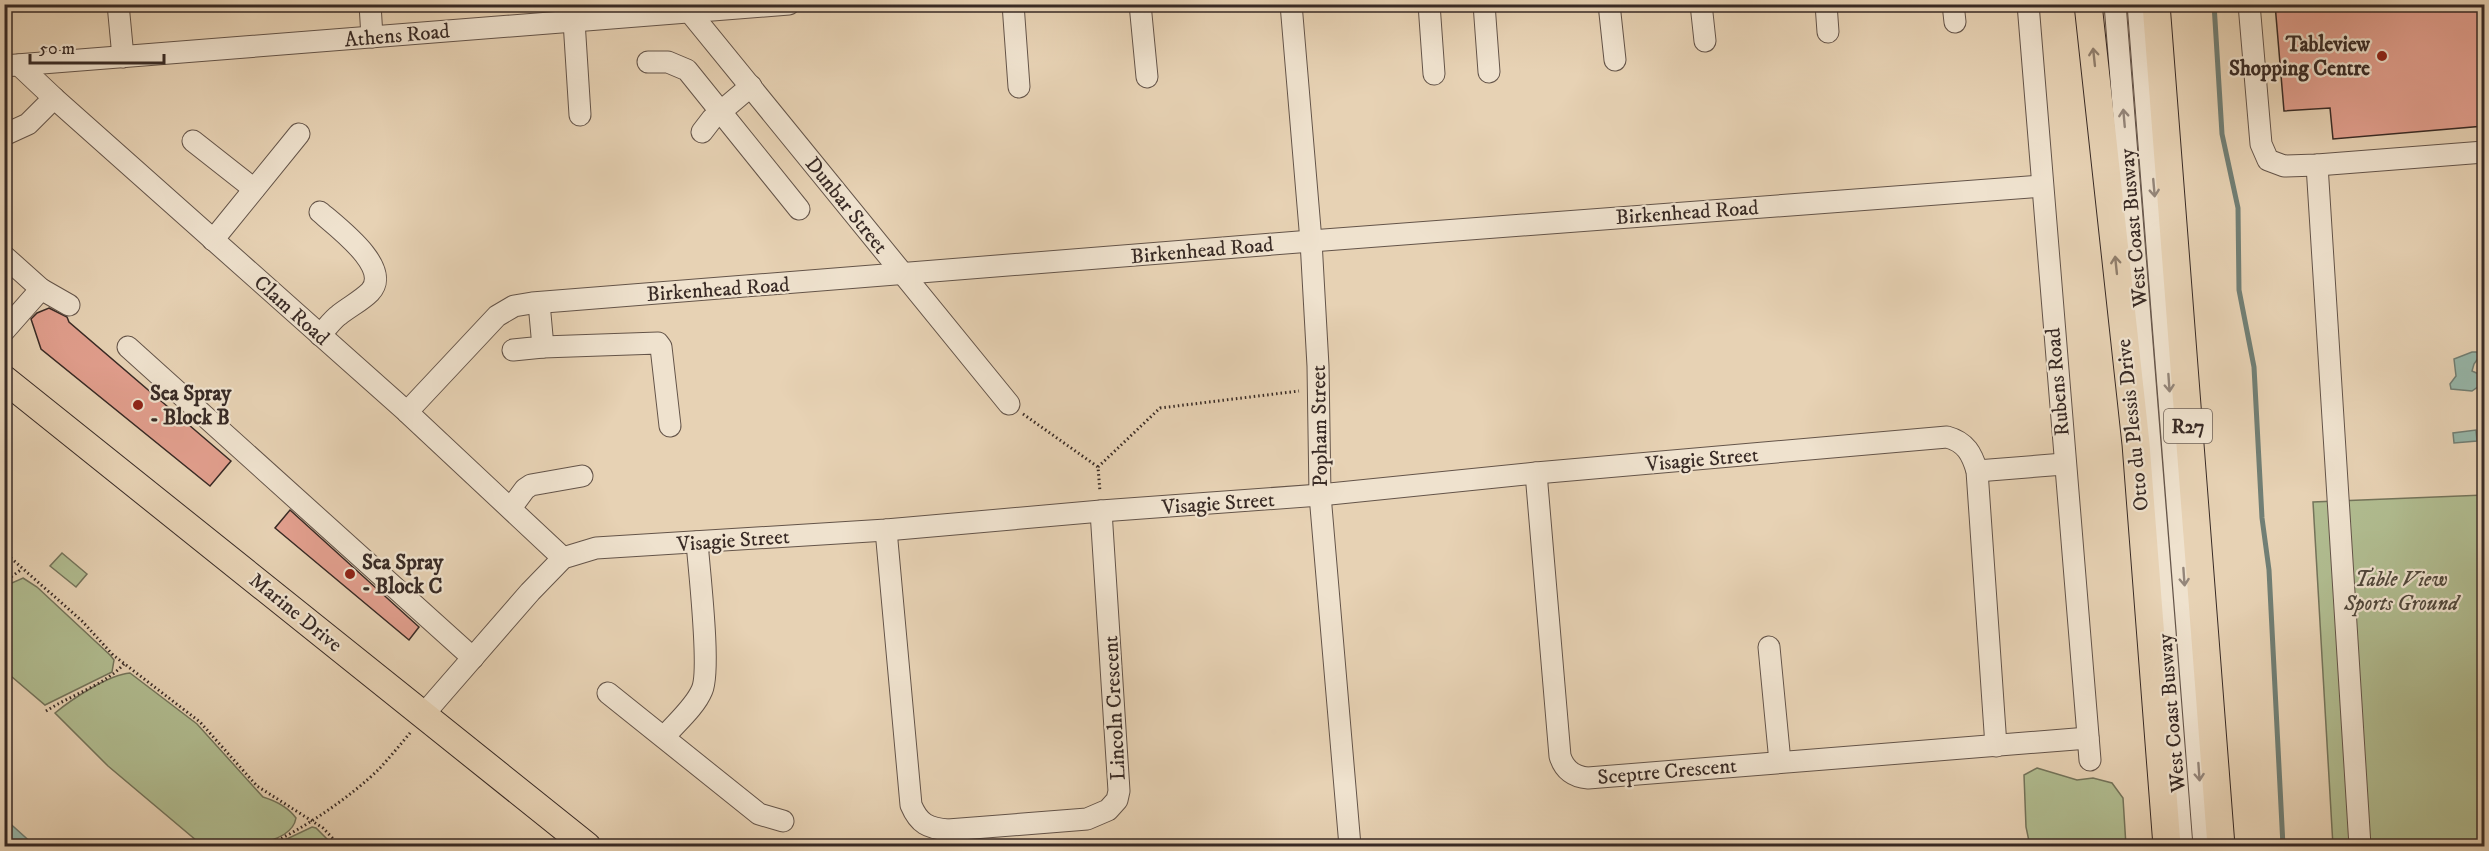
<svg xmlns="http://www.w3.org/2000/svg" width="2489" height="851" viewBox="0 0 2489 851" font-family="'IM FELL DW Pica',serif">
  <rect width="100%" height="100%" fill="#e7d2b4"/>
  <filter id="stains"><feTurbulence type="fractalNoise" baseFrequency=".00333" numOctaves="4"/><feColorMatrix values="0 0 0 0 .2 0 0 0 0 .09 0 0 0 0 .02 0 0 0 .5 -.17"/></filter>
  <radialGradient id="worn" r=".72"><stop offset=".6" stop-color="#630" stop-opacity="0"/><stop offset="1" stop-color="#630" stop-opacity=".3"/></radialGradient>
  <g fill="#b1bd91" stroke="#74745b" stroke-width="1.5">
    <path d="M2484 495V846H2333L2313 502Z"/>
    <path d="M62 553 87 574 76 587 50 566Z"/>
    <path d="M23 578 37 587 110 655 114 660 112 672 45 705 5 671V586Z"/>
    <path d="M130 673 197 724 263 797C276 801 288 807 296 818 291 848 226 847 203 846L108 766 55 713C72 699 108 675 130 673Z"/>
    <path d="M2037 768 2077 780 2093 778 2112 783 2123 798 2126 846H2030L2026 827 2024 775Z"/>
    <path d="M312 827 316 828 334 846H272Z"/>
  </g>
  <g fill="#97b8ab" stroke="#717f75" stroke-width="1.5">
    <path d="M2472 352H2477L2479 357 2474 364 2472 371 2481 375 2479 386 2472 391 2451 389 2450 384 2456 376 2454 359Z"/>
    <path d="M2476 430 2477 441 2454 443 2453 433Z"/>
    <path d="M4 819H5L35 846H5Z"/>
  </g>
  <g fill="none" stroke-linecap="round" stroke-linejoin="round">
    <path stroke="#717f75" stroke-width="5" d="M2214 4 2222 134 2238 208 2239 290 2254 367 2262 518 2269 570 2283 846"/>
  </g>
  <g fill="#e29f8e" stroke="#382a25" stroke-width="1.5">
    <path d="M2275 4H2484V126L2333 139 2330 108 2284 111Z"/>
    <path d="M49 308 67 317 69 322 231 461 210 486 41 349 31 319 37 313Z"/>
    <path d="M290 510 419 627 409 640 275 528Z"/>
  </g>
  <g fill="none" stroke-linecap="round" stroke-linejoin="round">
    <defs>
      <g id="minor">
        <path d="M118 4 123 57"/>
        <path d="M370 4 372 37"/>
        <path d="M1013 4 1019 87"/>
        <path d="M1140 4 1147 77"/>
        <path d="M1291 4 1311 241 1318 366 1320 495 1350 846"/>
        <path d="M1429 4 1434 74"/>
        <path d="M1484 4 1489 72"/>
        <path d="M1609 4 1615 60"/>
        <path d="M1701 4 1705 41"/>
        <path d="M1826 4 1828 32"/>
        <path d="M1953 4 1955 22"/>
        <path d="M2028 4 2090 760"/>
        <path d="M2115 4 2182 846"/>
        <path d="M2138 4 2204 846"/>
        <path d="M2249 4 2261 144 2268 160 2284 166 2317 165 2484 152"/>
        <path d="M684 5 1009 404"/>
        <path d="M574 21 580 115"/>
        <path d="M648 62H668L687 70 799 209"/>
        <path d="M19 65 54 98 407 412 563 558"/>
        <path d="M4 66 789 4"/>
        <path d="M702 132 712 119 751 86"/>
        <path d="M4 135 28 124 54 98"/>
        <path d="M193 141 254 189"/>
        <path d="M2317 165 2360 846"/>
        <path d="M213 240 299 134"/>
        <path d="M4 256 41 289 69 305"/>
        <path d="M4 331 41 289"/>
        <path d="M320 335C326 329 332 320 339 315 349 307 361 301 370 292 393 268 337 227 320 212"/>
        <path d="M128 347 473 658"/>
        <path d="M543 347 658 343 661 347 670 426"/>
        <path d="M513 350 543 347 539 303"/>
        <path d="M407 412 497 316 514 306 532 303 1311 241 2042 186"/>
        <path d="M1977 471 2064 464"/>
        <path d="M1536 473 1560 756C1564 770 1574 777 1588 778L2088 738"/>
        <path d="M511 508 525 489 531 485 582 476"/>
        <path d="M886 530 911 805C919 824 928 828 948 830L1087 819 1108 810 1117 800 1119 791 1101 511"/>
        <path d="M1769 647 1780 762"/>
        <path d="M608 693 759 814 783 821"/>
        <path d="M423 715 530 592 563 558 596 548 886 530 1101 511 1320 495 1536 473 1947 437C1966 442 1972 454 1977 471L1996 746"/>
        <path d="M664 737C676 723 695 707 702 690 711 670 699 570 697 542"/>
      </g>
      <g id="major">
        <path d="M2088 4 2136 444 2167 846"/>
        <path d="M2156 4 2221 846"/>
        <path d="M4 379 587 846"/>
      </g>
    </defs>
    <use href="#minor" stroke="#645449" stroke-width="23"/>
    <use href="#major" stroke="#382a25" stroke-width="29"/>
    <g stroke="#382a25" stroke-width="3" stroke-dasharray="1.5 3" stroke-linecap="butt">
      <path d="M1023 414 1098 467 1100 492"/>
      <path d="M1098 467 1160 408 1299 391"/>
      <path d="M4 552 82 621 113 655 200 722 257 786 323 828 340 846"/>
      <path d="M4 582 22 569"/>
      <path d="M46 711C71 695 105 685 124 664"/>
      <path d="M265 846C301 831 352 796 380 768 390 757 400 745 410 733"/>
    </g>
    <use href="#minor" stroke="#efe2ce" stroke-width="21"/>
    <use href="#major" stroke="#e7d2b4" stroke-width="27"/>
  </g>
  <defs><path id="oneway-shaft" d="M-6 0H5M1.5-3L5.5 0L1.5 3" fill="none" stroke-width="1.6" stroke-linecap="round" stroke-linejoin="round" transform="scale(1.5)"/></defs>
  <g stroke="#907e6c">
    <use href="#oneway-shaft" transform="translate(2094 57) rotate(-96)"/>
    <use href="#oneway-shaft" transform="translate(2116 265) rotate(-96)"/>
  </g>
  <g stroke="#94867a">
    <use href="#oneway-shaft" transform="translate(2124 118) rotate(-95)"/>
    <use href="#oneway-shaft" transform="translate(2154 188) rotate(85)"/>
    <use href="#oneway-shaft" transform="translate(2169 383) rotate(86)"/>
    <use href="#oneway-shaft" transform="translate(2184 577) rotate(86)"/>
    <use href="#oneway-shaft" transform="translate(2199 772) rotate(86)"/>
  </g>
  <g fill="#8f2418" stroke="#efe2ce" stroke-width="2">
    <circle cx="2382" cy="56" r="6"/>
    <circle cx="138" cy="405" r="6"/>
    <circle cx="350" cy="574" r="6"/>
  </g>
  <g text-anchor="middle" stroke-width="4.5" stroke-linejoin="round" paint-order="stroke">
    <rect fill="#efe2ce" stroke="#6f6158" stroke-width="1.5" x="2164" y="409" width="48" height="34" rx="4.5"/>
    <g font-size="20" font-weight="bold" fill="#382a25">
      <text x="2188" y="433">R27</text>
    </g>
    <g font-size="21" fill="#382a25" stroke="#efe2ce">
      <text transform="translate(397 35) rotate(-5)" y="7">Athens Road</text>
      <text transform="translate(847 205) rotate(51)" y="7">Dunbar Street</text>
      <text transform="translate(1687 212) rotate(-4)" y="7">Birkenhead Road</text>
      <text transform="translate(2133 228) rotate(-95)" y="7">West Coast Busway</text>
      <text transform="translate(1202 250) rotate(-5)" y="7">Birkenhead Road</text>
      <text transform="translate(718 289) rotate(-4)" y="7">Birkenhead Road</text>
      <text transform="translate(292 310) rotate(42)" y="7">Clam Road</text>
      <text transform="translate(2057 382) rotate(-95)" y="7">Rubens Road</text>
      <text transform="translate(2132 425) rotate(-96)" y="7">Otto du Plessis Drive</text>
      <text transform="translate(1319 426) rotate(-91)" y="7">Popham Street</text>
      <text transform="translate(1702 459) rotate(-5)" y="7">Visagie Street</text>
      <text transform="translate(1218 503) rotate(-4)" y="7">Visagie Street</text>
      <text transform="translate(733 540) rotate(-4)" y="7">Visagie Street</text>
      <text transform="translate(296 612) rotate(39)" y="7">Marine Drive</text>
      <text transform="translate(1114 708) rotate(-93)" y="7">Lincoln Crescent</text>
      <text transform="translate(2171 713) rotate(-95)" y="7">West Coast Busway</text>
      <text transform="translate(1667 771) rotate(-5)" y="7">Sceptre Crescent</text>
    </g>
    <g font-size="21" font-weight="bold" fill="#382a25" stroke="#efe2ce" text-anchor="start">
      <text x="2370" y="51" text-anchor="end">Tableview<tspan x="2370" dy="24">Shopping Centre</tspan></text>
      <text x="150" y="400">Sea Spray<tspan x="150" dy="24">- Block B</tspan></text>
      <text x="362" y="569">Sea Spray<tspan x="362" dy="24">- Block C</tspan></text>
    </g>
    <g font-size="21" font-style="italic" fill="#50473b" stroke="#efe2ce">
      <text x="2401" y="586">Table View<tspan x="2401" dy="24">Sports Ground</tspan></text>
    </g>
  </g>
  <rect width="2489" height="851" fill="none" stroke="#e7d2b4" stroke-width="24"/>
  <rect x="6" y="6" width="2477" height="839" fill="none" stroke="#382a25" stroke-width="3"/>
  <rect x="12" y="12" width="2465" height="827" fill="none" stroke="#382a25" stroke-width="1.5"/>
  <path d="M30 54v9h134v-9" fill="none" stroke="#382a25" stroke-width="3"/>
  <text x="39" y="54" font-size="18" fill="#382a25" stroke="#efe2ce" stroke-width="4.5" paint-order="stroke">50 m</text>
  <rect width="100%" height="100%" filter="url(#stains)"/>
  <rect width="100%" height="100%" fill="url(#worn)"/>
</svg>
